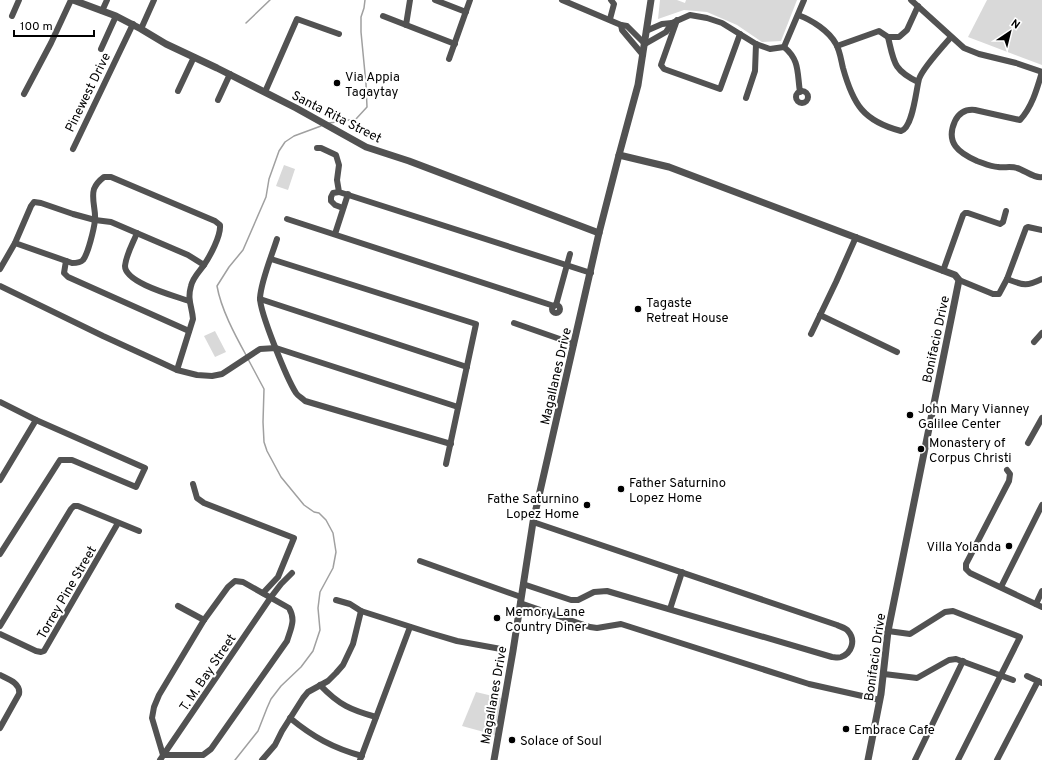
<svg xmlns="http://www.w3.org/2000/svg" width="1042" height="760" viewBox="0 0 1042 760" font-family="Overpass,sans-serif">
  <rect width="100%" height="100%" fill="#fff"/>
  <g fill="#d9d9d9">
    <path d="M660 0H677L685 3 686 0H797L781 41 762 42 737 25 707 12 684 10 658 19Z"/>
    <path d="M987 0H1042V65L968 37Z"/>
    <path d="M284 165 295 169 288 190 276 186Z"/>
    <path d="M215 331 226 352 215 357 204 336Z"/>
    <path d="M476 692 501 698 495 735 462 726Z"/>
  </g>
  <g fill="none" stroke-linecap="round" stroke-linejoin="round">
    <g stroke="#a0a0a0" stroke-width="1.5">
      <path d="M246 23 270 0"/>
      <path d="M329 123 356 119 367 107 366 84 361 32V17L364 8 365 0"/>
      <path d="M246 355C235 335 221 309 217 286L229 267 243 250 266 197 269 179 279 151 285 142 294 136 321 126"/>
      <path d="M235 760 258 731 267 708 271 699 281 686 301 667 313 651 320 630 318 608 320 592 333 568 336 552 333 533 326 520 319 513 314 512 304 505 281 477 267 451 264 442 263 422 264 389 248 359"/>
    </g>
    <g stroke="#525252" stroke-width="6">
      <path d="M435 0 466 12"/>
      <path d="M562 0 621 25 627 26 645 44 666 32 672 23 690 15 707 18 722 23 756 44 770 49 784 47 804 0"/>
      <path d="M911 0 964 48 979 54 1016 63 1042 72"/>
      <path d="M102 11 107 0"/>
      <path d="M798 15C812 20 829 31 836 44 840 51 841 60 843 68 853 104 863 121 901 131 913 128 916 90 919 79 922 69 943 46 951 37"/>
      <path d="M12 16 19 0"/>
      <path d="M383 16 455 44"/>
      <path d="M610 19 614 4 611 0"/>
      <path d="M677 20 661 65 664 69 720 89 740 34"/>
      <path d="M406 25 410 0"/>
      <path d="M621 25 622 30 643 55"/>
      <path d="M141 29 154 0"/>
      <path d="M646 31 662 24 672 23"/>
      <path d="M888 37C894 62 893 70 918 82"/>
      <path d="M837 46 879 31 888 37H899L907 30 918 6"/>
      <path d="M784 47C800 60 797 73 800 92"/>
      <path d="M101 49 116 16"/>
      <path d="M449 59 470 0"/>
      <path d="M1042 72C1037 89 1032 107 1020 120L975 110C966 109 959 113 955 121 945 143 959 153 977 161 983 163 991 167 998 167 1004 168 1011 166 1017 168 1024 170 1036 179 1042 177"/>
      <path d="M178 91 194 57"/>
      <circle cx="802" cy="97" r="6"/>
      <path d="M265 92 297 19 339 34"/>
      <path d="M24 94 51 43 71 0"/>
      <path d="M746 98 755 71 756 44"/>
      <path d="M218 100 230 74"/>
      <path d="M317 148H321L336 155 339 165 337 180 339 192 591 273"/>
      <path d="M73 149 133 24"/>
      <path d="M339 192 333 193 331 197V201L335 205 343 208"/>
      <path d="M287 219 554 306"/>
      <path d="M137 233C133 243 126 255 125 266 125 283 175 296 189 301"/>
      <path d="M335 234 348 194"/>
      <path d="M277 239C272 255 261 281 260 298 260 313 287 379 296 393 298 396 302 398 305 401L451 444"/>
      <path d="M15 243 72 263C76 263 80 263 83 260 88 254 94 229 95 220 96 210 91 199 94 189 96 184 100 180 104 177H111L215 221 220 225C221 236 210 256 204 265 199 272 193 277 191 286 187 300 192 306 193 319L177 370"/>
      <path d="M271 259 476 324 446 464"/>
      <path d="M66 261 64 273 68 277 189 331"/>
      <path d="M0 269 15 243 31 206 34 202 41 203 73 214 95 220 111 222 188 255 204 265"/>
      <path d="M943 271 963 215 965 213H968L1000 224 1003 222 1006 211"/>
      <path d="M1007 279C1023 285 1026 287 1042 279"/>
      <path d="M959 280 993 294H999L1007 279 1026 228 1028 227 1042 230"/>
      <path d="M0 286 103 336 162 363 177 370 197 375 212 376 222 374 260 349 276 348 458 407"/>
      <path d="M260 299 467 367"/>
      <path d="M556 305 570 254"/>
      <circle cx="556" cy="309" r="4"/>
      <path d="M820 315 897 352"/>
      <path d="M514 323 574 344"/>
      <path d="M811 334 836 282 856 237"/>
      <path d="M1034 342 1042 333"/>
      <path d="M0 402 36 420 145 468 136 487 72 460H60L0 554"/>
      <path d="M1028 443 1042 418"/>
      <path d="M1007 470 1010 474 1009 481 966 564V569L970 573 1042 607"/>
      <path d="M0 480 36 420"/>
      <path d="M193 484 197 498 204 503 294 538 278 577 263 593"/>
      <path d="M420 561 521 597"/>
      <path d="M235 581 243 582 289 608C296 620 291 628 287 641L211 749 203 755H163L152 718 154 707 159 695 204 620 228 587Z"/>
      <path d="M523 584 571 600H578L594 592 607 591 832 657C834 657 838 658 841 657 852 653 856 640 848 631 846 628 841 627 837 625L533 522"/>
      <path d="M1001 587 1042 505"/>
      <path d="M336 600 350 604 361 611 430 633 457 641 501 649"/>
      <path d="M520 603 590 627 597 628 621 624 809 684 880 700"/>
      <path d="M1036 604 1042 591"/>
      <path d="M178 606 204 620"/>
      <path d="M670 609 682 572"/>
      <path d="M0 626 71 509 74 506H78L139 531"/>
      <path d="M888 631 910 634 945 612 953 611 1020 637 958 760"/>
      <path d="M0 634 36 651 41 652 44 651 118 523"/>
      <path d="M884 674 917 678 949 660 956 659 1013 680"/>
      <path d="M0 675C8 679 21 683 19 694L0 728"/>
      <path d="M1027 676 1042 683"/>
      <path d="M320 685C339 705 351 710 376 717"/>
      <path d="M290 718C313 737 333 748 362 756"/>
      <path d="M160 760 271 597 281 584 292 573"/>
      <path d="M262 760 275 745 282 731 303 698 308 692 328 681 336 673 343 665 353 644 361 611"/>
      <path d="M360 760 410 627"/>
      <path d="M915 760 963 661"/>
      <path d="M997 760 1038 681"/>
    </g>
    <g stroke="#525252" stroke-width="7">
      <path d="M73 0 116 16 141 29 166 44 217 68 296 108 366 147 409 161 599 233"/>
      <path d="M619 155 669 167 955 275 959 280 888 631 881 694 868 760"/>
      <path d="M494 760 513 651 533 522 599 233 619 155 638 85 651 0"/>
    </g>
  </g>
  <g fill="#000" stroke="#fff" stroke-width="1.5">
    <circle cx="337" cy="83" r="4"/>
    <circle cx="638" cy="309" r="4"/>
    <circle cx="910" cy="415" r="4"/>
    <circle cx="921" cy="449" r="4"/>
    <circle cx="621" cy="489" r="4"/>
    <circle cx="587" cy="505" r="4"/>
    <circle cx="1009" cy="546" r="4"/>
    <circle cx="497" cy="618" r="4"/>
    <circle cx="846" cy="729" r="4"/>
    <circle cx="512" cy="740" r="4"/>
  </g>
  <g text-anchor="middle" stroke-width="4" stroke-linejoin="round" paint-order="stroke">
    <g font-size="13" fill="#000" stroke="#fff" text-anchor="start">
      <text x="345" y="81">Via Appia<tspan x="345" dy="15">Tagaytay</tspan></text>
      <text x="646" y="307">Tagaste<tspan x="646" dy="15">Retreat House</tspan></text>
      <text x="918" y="413">John Mary Vianney<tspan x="918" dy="15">Galilee Center</tspan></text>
      <text x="929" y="447">Monastery of<tspan x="929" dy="15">Corpus Christi</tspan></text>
      <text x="629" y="487">Father Saturnino<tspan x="629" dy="15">Lopez Home</tspan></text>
      <text x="579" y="503" text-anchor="end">Fathe Saturnino<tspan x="579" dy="15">Lopez Home</tspan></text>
      <text x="1001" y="551" text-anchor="end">Villa Yolanda</text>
      <text x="505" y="616">Memory Lane<tspan x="505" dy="15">Country Diner</tspan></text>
      <text x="854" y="734">Embrace Cafe</text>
      <text x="520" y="745">Solace of Soul</text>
    </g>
    <g font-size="13" fill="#000" stroke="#fff">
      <text transform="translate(87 92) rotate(-64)" y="5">Pinewest Drive</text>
      <text transform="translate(337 116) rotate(27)" y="5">Santa Rita Street</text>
      <text transform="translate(935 339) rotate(-78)" y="5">Bonifacio Drive</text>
      <text transform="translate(555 376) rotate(-77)" y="5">Magallanes Drive</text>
      <text transform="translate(66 592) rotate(-60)" y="5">Torrey Pine Street</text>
      <text transform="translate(874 657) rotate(-82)" y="5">Bonifacio Drive</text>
      <text transform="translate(207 672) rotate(-56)" y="5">T. M. Bay Street</text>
      <text transform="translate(493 695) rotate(-80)" y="5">Magallanes Drive</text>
    </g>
  </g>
  <g transform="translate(1010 32) rotate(35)" stroke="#ffffff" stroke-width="3" paint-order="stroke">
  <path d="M0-3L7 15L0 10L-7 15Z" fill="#000000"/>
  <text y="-6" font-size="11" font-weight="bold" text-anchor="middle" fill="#000000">N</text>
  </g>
  <path d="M14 30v6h80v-6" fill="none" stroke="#000000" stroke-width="2"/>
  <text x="20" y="30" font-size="12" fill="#000000" stroke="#ffffff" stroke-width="3" paint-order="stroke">100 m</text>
</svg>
